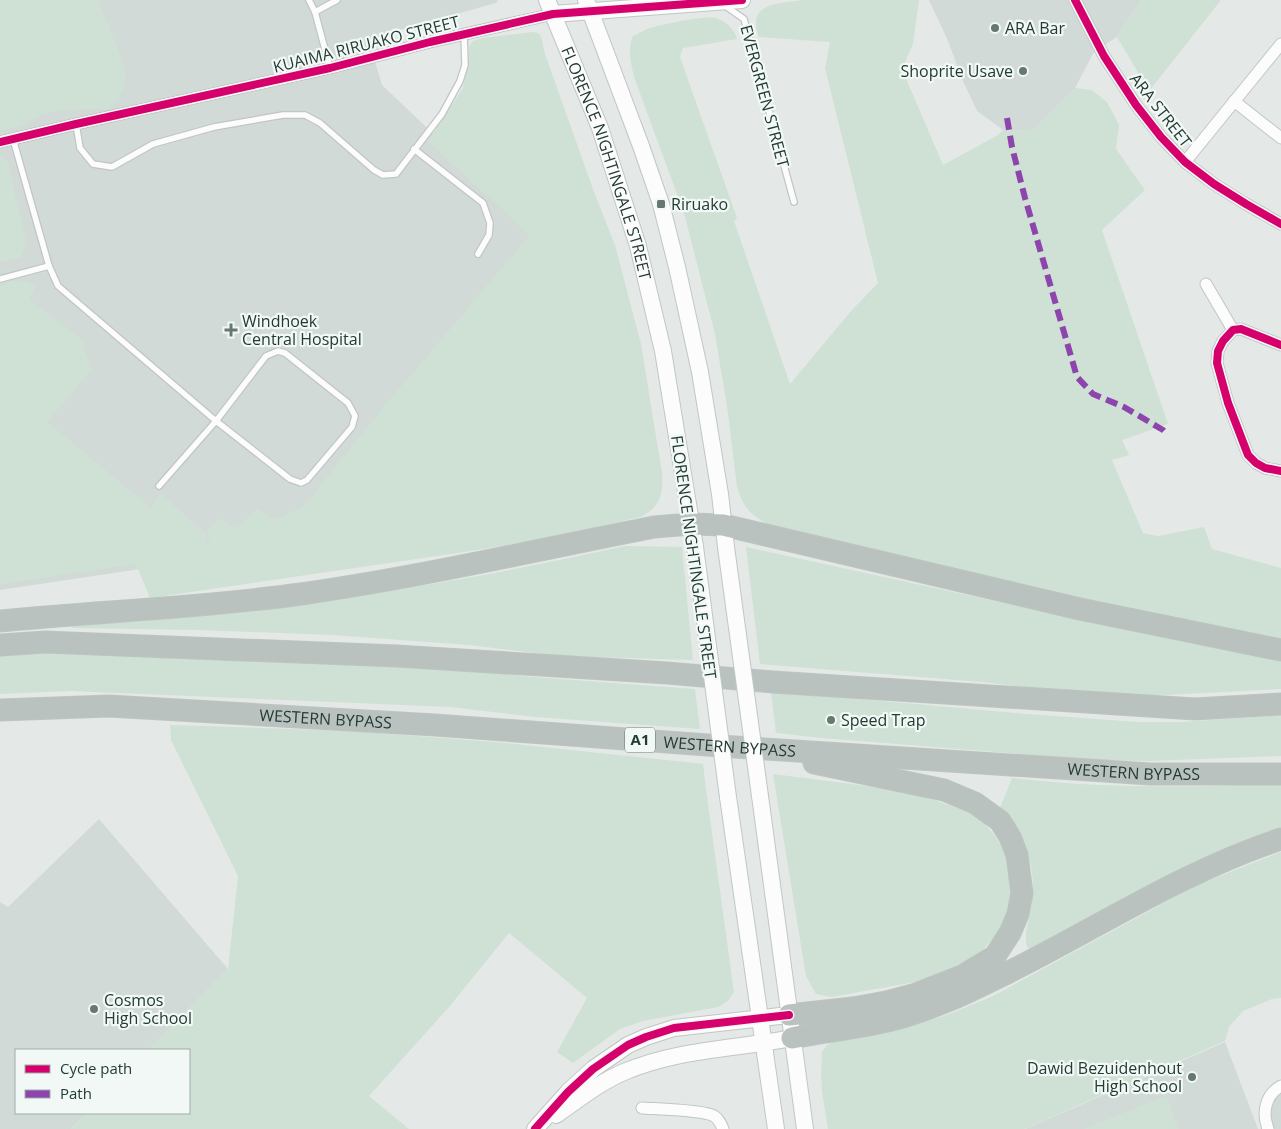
<svg xmlns="http://www.w3.org/2000/svg" width="1281" height="1129" viewBox="0 0 1281 1129" font-family="'Open Sans',sans-serif">
  <rect width="100%" height="100%" fill="#e4e9e7"/>
  <g fill="#d2dad7">
    <path d="M0 0H498L496 3 396 31 369 41 382 85 540 235 414 528 0 590Z"/>
    <path d="M929 0H1142L1117 37 1094 52 1075 88 1039 125 1030 131 1003 130 977 111 962 79 948 41Z"/>
    <path d="M99 819 228 969 148 1050H16V1113H87L71 1129H0V902L8 907Z"/>
    <path d="M1225 1042 1258 1129H1025L1207 1050Z"/>
    <path d="M1281 1086V1129H1268L1267 1101Z"/>
  </g>
  <g fill="#cee1d4">
    <path d="M0 0H98L120 54 124 66 125 77 124 88 117 102 108 109 62 110 43 114 18 127 0 131Z"/>
    <path d="M803 0H919L913 44 902 69 943 165 998 135 1003 130 1030 131 1039 125 1075 88 1092 90 1107 102 1119 125 1116 149 1145 190 1102 230 1168 424 1122 440 1129 455 1112 460 1143 533 1158 536 1204 527 1212 549 1281 568V639L1147 614 773 527C753 517 744 510 737 487L728 413 715 334 684 213 634 77C631 63 627 50 633 36 638 34 642 31 647 29 658 25 706 15 716 18 727 22 734 29 737 39L683 48 680 57 737 218 734 221 790 384 852 310 878 283 825 68 830 42 759 37C746 2 778 4 803 0Z"/>
    <path d="M1142 0H1221L1149 91 1117 37Z"/>
    <path d="M533 32 538 33 541 36 545 54 594 192 615 245 641 344 662 473C663 495 661 507 640 517L554 537 471 551 150 598 136 564 0 584V286C16 279 19 279 36 286L29 299 83 341 84 349 92 369 47 422 150 507 161 494 205 533 209 549 208 530 219 518 235 529 258 509 274 520 304 506 378 414 530 235 428 141 463 88 469 58V47L473 41 482 38Z"/>
    <path d="M0 155 9 163 11 178 26 239 24 250 21 257 0 262Z"/>
    <path d="M625 546 682 547 693 660 559 656 469 645 332 635 198 630 72 628 73 621C184 611 295 605 405 588 479 577 552 562 625 546Z"/>
    <path d="M746 547 1166 638 1234 652 1281 658V689L1145 696 1057 691 982 682 760 664Z"/>
    <path d="M24 651 434 666 533 677 695 689 700 729 535 717 450 707 70 691 0 694V652Z"/>
    <path d="M771 691 1027 714 1138 722H1183L1281 715V756L1149 761 1095 760 822 738 776 733Z"/>
    <path d="M170 725 350 731 496 742 703 764 707 797 734 992 728 1001 718 1007 643 1021 620 1029 573 1063 557 1052 587 998 509 933 449 1007 369 1096 409 1129H71L87 1113H189V1050H148L228 969 238 876 171 740Z"/>
    <path d="M773 774 906 791 952 806 979 817 995 836 1007 854 1012 875 1011 903 1003 926 982 951 955 967 915 982 831 997 816 994 806 976Z"/>
    <path d="M1012 778C1080 786 1147 787 1216 786 1238 785 1259 782 1281 782V832L1122 904 1030 949 1027 947C1023 930 1031 918 1032 901 1034 885 1033 866 1026 851 1019 836 1009 822 1000 808Z"/>
    <path d="M1281 852V998L1272 999 1243 1011 1229 1027 1225 1041 1024 1129H828L822 1092 821 1073 822 1052 827 1045 837 1039 884 1032 947 1015 993 996 1197 885Z"/>
    <path d="M1166 1096 1179 1129H1084Z"/>
  </g>
  <g fill="none" stroke-linecap="round" stroke-linejoin="round">
    <defs>
      <g id="lane">
        <path d="M309 0 315 12 330 68"/>
        <path d="M724 5 744 19 794 202"/>
        <path d="M315 12 337 0"/>
        <path d="M76 124 80 148 93 164 112 167 153 144 214 127 283 115H305L320 123 374 170 383 175 396 174 442 114 460 81 465 65 464 34"/>
        <path d="M13 139 49 266"/>
        <path d="M414 149 483 203 490 223 489 235 478 254"/>
        <path d="M0 279 49 266 58 286 216 421 290 479 301 483 307 480 352 427 355 416 348 403 285 353 278 351 266 356 216 421 159 486"/>
      </g>
      <g id="street">
        <path d="M1075 0 1104 56 1136 105 1161 137 1185 162 1214 184 1246 204 1281 224"/>
        <path d="M1234 101 1281 138"/>
        <path d="M0 142 76 124 330 68 430 42 553 14"/>
        <path d="M1185 162 1281 44"/>
        <path d="M1206 284 1233 330"/>
        <path d="M1281 345 1241 329 1233 330 1223 341 1218 351 1217 363 1228 403 1248 455 1256 463 1265 468 1281 471"/>
        <path d="M642 1108C656 1109 703 1110 714 1116 719 1119 721 1124 723 1129"/>
        <path d="M1268 1129C1262 1113 1265 1095 1281 1086"/>
      </g>
      <g id="secondary">
        <path id="s1" d="M547 0 600 128 638 246 663 351 695 547"/>
        <path d="M586 0 641 146 661 204 677 267 700 372 720 494 726 547"/>
        <path d="M553 14 742 0"/>
        <path d="M760 796 805 1129"/>
        <path d="M728 797 776 1129"/>
        <path d="M556 1115C578 1100 600 1082 624 1072 678 1049 736 1049 792 1038"/>
        <path d="M535 1129 568 1092 593 1069 628 1045 646 1037 674 1028 789 1015"/>
      </g>
      <g id="highway">
        <path d="M0 621C100 611 201 608 301 594 420 577 537 550 654 527L691 524 723 525 1080 609 1281 650"/>
        <path d="M0 645 45 642 397 656 667 673 773 682 1195 709 1281 704"/>
        <path id="s2" d="M0 710 109 706 435 725 735 747 1150 774H1281"/>
        <path d="M789 1015 853 1008 886 1002 916 994 962 976 995 956 1010 933 1018 914 1022 893 1017 855 1010 837 1000 821 975 803 944 790 814 763"/>
        <path d="M792 1038C821 1032 850 1029 878 1023 901 1019 925 1010 947 1001 968 993 988 982 1009 972 1099 927 1184 871 1281 839"/>
      </g>
    </defs>
    <use href="#lane" stroke="#c1c6c4" stroke-width="8"/>
    <use href="#street" stroke="#c1c6c4" stroke-width="13"/>
    <use href="#secondary" stroke="#c0c7c4" stroke-width="18"/>
    <use href="#highway" stroke="#bdc5c2" stroke-width="23"/>
    <use href="#lane" stroke="#fbfcfb" stroke-width="5.5"/>
    <use href="#street" stroke="#fbfcfb" stroke-width="11"/>
    <use href="#secondary" stroke="#fbfcfb" stroke-width="16"/>
    <use href="#highway" stroke="#bac2c0" stroke-width="21"/>
    <defs>
      <g id="secondary-bridge">
        <path d="M695 547 728 797"/>
        <path d="M726 547 760 796"/>
      </g>
    </defs>
    <use href="#secondary-bridge" stroke="#c0c7c4" stroke-width="18" stroke-linecap="butt"/>
    <use href="#secondary-bridge" stroke="#fbfcfb" stroke-width="16"/>
    <path stroke="#8e44ad" stroke-width="6" stroke-dasharray="12 6" stroke-linecap="butt" d="M1007 118 1012 147 1025 198 1077 377 1093 394 1124 407 1163 430 1168 435"/>
    <defs>
      <g id="cycleway">
        <path d="M1075 0 1104 56 1136 105 1161 137 1185 162 1214 184 1246 204 1281 224"/>
        <path d="M0 142 76 124 330 68 430 42 553 14 742 0"/>
        <path d="M1281 345 1241 329 1233 330 1223 341 1218 351 1217 363 1228 403 1248 455 1256 463 1265 468 1281 471"/>
        <path d="M535 1129 568 1092 593 1069 628 1045 646 1037 674 1028 789 1015"/>
      </g>
    </defs>
    <use href="#cycleway" stroke="#f2f8f5" stroke-width="11"/>
    <use href="#cycleway" stroke="#d6006c" stroke-width="8"/>
  </g>
  <g fill="#677873" stroke="#f2f8f5" stroke-width="2">
    <circle cx="995" cy="28" r="5"/>
    <circle cx="1023" cy="71" r="5"/>
    <rect x="656" y="199" width="10" height="10" rx="2.5"/>
    <path d="M228.5 322.5h5v5h5v5h-5v5h-5v-5h-5v-5h5z"/>
    <circle cx="831" cy="720" r="5"/>
    <circle cx="94" cy="1009" r="5"/>
    <circle cx="1192" cy="1077" r="5"/>
  </g>
  <g text-anchor="middle" stroke-width="4.5" stroke-linejoin="round" paint-order="stroke">
    <rect fill="#f2f8f5" stroke="#61746f" stroke-width="1" x="625" y="727.5" width="30" height="25" rx="4"/>
    <g font-size="15" font-weight="bold" fill="#233b35">
      <text x="640" y="745">A1</text>
    </g>
    <g font-size="16" fill="#233b35" stroke="#f2f8f5" text-anchor="start">
      <text x="1005" y="34">ARA Bar</text>
      <text x="1013" y="77" text-anchor="end">Shoprite Usave</text>
      <text x="671" y="210">Riruako</text>
      <text x="242" y="327">Windhoek<tspan x="242" dy="18">Central Hospital</tspan></text>
      <text x="841" y="726">Speed Trap</text>
      <text x="104" y="1006">Cosmos<tspan x="104" dy="18">High School</tspan></text>
      <text x="1182" y="1074" text-anchor="end">Dawid Bezuidenhout<tspan x="1182" dy="18">High School</tspan></text>
    </g>
    <g font-size="16" fill="#233b35" stroke="#f2f8f5">
      <text transform="translate(366 44) rotate(-14)" y="6">KUAIMA RIRUAKO STREET</text>
      <text transform="translate(765 96) rotate(75)" y="6">EVERGREEN STREET</text>
      <text transform="translate(1161 110) rotate(52)" y="6">ARA STREET</text>
      <text dy="6" stroke="none"><textPath href="#s1" startOffset="174">FLORENCE NIGHTINGALE STREET</textPath></text>
      <text transform="translate(694 557) rotate(82)" y="6">FLORENCE NIGHTINGALE STREET</text>
      <text dy="6" stroke="none"><textPath href="#s2" startOffset="326">WESTERN BYPASS</textPath></text>
      <text dy="6" stroke="none"><textPath href="#s2" startOffset="731">WESTERN BYPASS</textPath></text>
      <text dy="6" stroke="none"><textPath href="#s2" startOffset="1136">WESTERN BYPASS</textPath></text>
    </g>
  </g>
  <rect x="15" y="1049" width="175" height="65" fill="#f2f8f5" stroke="#9faca8"/>
  <rect x="25" y="1065" width="25" height="8" fill="#d6006c" stroke="#9faca8"/>
  <text x="60" y="1074" font-size="15" fill="#233b35">Cycle path</text>
  <rect x="25" y="1090" width="25" height="8" fill="#8e44ad" stroke="#9faca8"/>
  <text x="60" y="1099" font-size="15" fill="#233b35">Path</text>
</svg>
